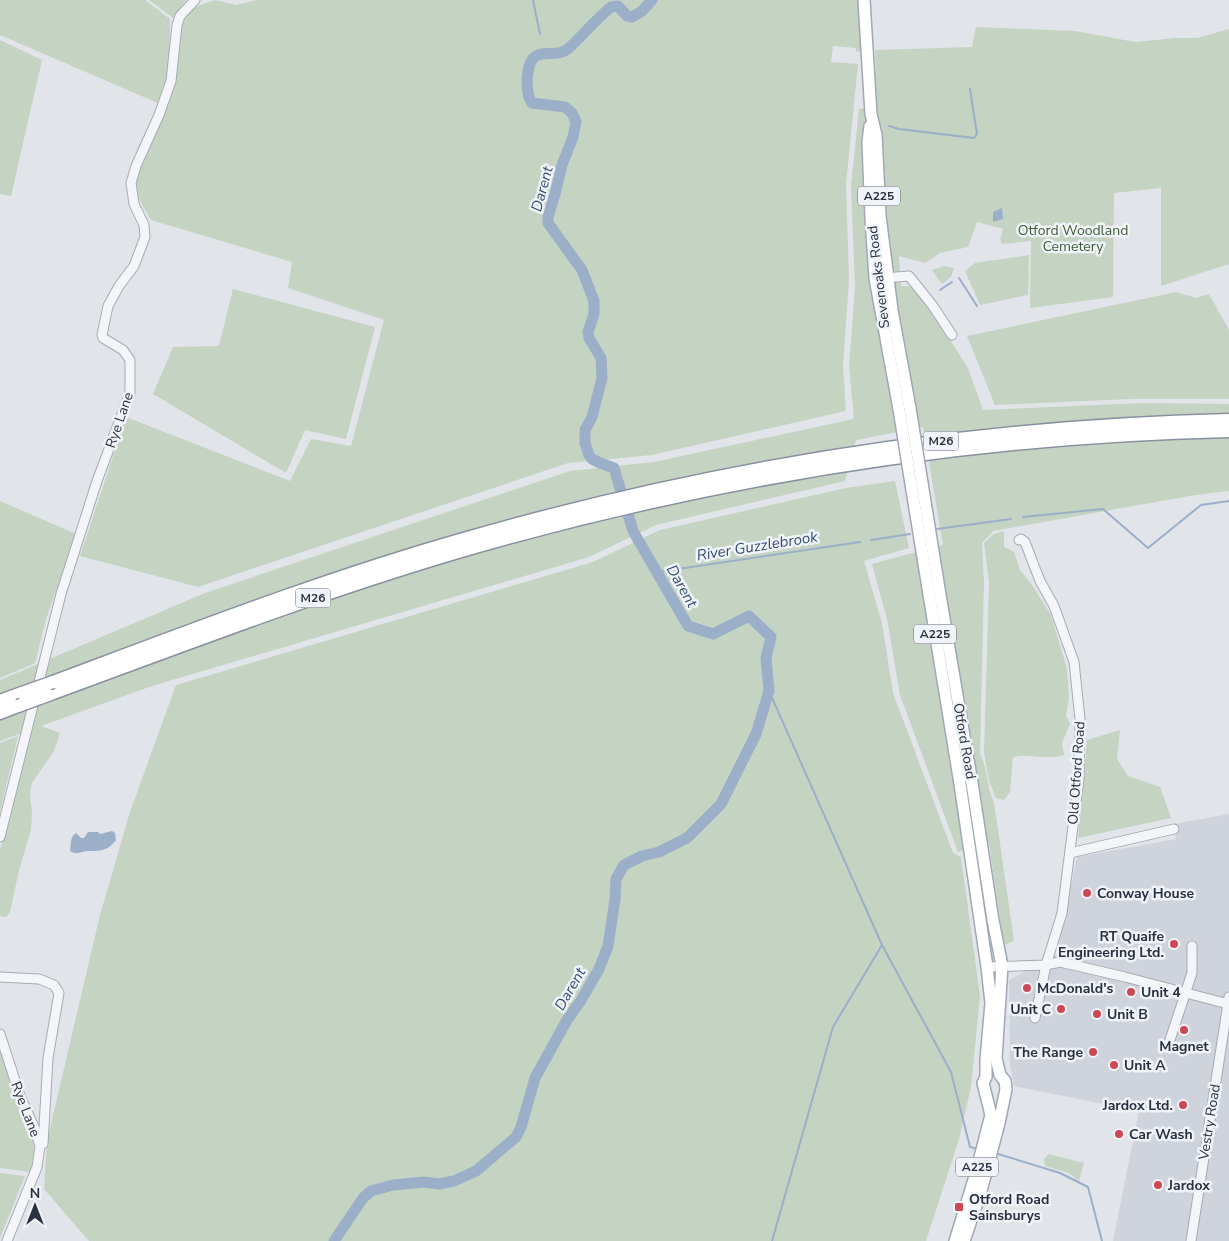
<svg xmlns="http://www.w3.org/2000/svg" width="1229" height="1241" viewBox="0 0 1229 1241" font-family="'Nunito Sans',sans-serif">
  <rect width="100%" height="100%" fill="#e1e4e9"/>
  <path fill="#cfd3db" d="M1229 814V1241H1113L1139 1111 1014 1086 1010 1064 1009 980 1057 954 1077 857 1176 839 1174 824Z"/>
  <g fill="#c5d3c2">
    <path d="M0 0H145L170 19 169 79 160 104 0 35Z"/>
    <path d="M149 0H186L173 18Z"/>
    <path d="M215 0 236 5 256 0H861L862 50 856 52V48L833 46 831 62 858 64 846 184 849 281 843 364 846 411 652 455 568 463 198 587 80 556 126 417 290 481 311 439 351 446 384 320 288 288 292 262 151 220 134 190 142 160 176 80 181 25 194 7Z"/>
    <path d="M976 27 1075 31 1135 42 1175 38H1197L1229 29V264L1161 286V188L1114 193 1113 297 1030 308 1031 241 1002 244 1000 239 1003 229 977 222 968 247 940 253 925 263 899 256 901 286 914 287 947 335 968 368 983 410 1143 403 1229 404V491L1195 495 993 531 982 543 984 583 980 754C988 769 986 786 994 802L1014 941 1004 945 989 844 958 852 900 695 887 619 872 564 943 545 923 427 856 440 845 481 656 525 589 557 152 686 41 726 60 733 54 751 32 783 30 794 32 812 31 830 19 870 10 912 6 917 0 916V850L28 731 0 741V680L205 593 570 471 654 462 854 419 849 366 855 287 851 186 859 109 877 107 875 50 972 47Z"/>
    <path d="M0 40 42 60 11 196 0 194Z"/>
    <path d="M1029 255 1028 295 980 305 965 271 975 263Z"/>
    <path d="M944 266 954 268 951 277 942 284 932 270Z"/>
    <path d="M233 289 375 327 346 439 305 430 286 473 153 394 173 347 219 346Z"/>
    <path d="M1176 292 1196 298 1209 294 1229 330V399H1131L995 405 967 336Z"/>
    <path d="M895 481 909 548 864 561 882 623 893 693 953 853 961 857 980 996 971 1087 959 1139 926 1241H89L44 1189 47 1141 100 915 130 812 176 685 593 562 660 530 846 488Z"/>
    <path d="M0 501 76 534 46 619 35 663 0 678Z"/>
    <path d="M1004 531V547L1014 552 1020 570 1030 582 1051 615 1067 669 1069 699 1066 716 1070 724 1062 743 1064 755C1044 761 1031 753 1013 757L1010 792 1004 800 996 798 989 781 984 753 989 583 984 543 994 534Z"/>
    <path d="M1120 730 1117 759 1128 776 1160 787 1171 818 1078 838 1087 740Z"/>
    <path d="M18 736 0 812V743Z"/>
    <path d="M0 1049C5 1065 9 1082 16 1098 29 1128 40 1137 30 1172L0 1168Z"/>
    <path d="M1049 1154 1084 1163 1079 1181 1069 1173 1045 1166 1044 1159Z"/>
    <path d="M0 1173 25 1176 0 1238Z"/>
  </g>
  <g fill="#9cafc9">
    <path d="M1002 208 1003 219 993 222V212Z"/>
    <path d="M112 831 115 833 116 840C109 850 101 851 89 851 81 851 78 856 70 851 71 845 70 836 76 833L81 838H84L88 832H98L100 834Z"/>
  </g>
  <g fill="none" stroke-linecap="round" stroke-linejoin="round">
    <g stroke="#9cafc9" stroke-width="2">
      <path d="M533 0 540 34"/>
      <path d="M889 126 899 129 974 138 977 134 970 89"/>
      <path d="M959 278 977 306"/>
      <path d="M940 290 952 282"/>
      <path d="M1023 517 1103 509 1148 548 1201 505 1229 501"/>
      <path d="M937 529 1011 519"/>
      <path d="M871 540 910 534"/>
      <path d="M658 572 860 542"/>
      <path d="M769 691 882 945 833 1027 772 1241"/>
      <path d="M882 945 951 1072 970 1147 978 1149"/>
      <path d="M995 1153 1060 1173 1088 1187 1102 1241"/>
    </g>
    <path stroke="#9cafc9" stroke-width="11" d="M334 1241 363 1198 371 1191 393 1185 424 1182 439 1184 454 1181 476 1171 516 1137 521 1127 535 1078 567 1020 580 1002 599 969 608 946 615 899 616 879 624 865 642 856 659 852 687 838 721 804 756 734 769 691 766 658 771 637 749 616 713 634 688 626 633 531 614 468 600 463 592 459 589 455 585 443V430L592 417 602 378 601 358 589 338 588 332 594 314V301L582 270 548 223V217L555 194 562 165 573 137 576 122 572 113 565 107 532 103C525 94 525 62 536 56 545 50 558 58 569 48 583 35 596 19 611 7L618 6 627 16 632 17 642 11 652 0"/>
    <defs>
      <g id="minor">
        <path d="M883 278 909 276 933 306 952 335"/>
        <path d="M1019 540 1021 539 1025 542 1040 581 1054 606 1074 662 1080 719 1079 779 1062 913 1046 965 1035 1018"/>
        <path d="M0 837 61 594 97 481 130 393V360L123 350 103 338 102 335 108 306 119 286 134 266 145 237 144 225 134 204 131 183 136 166 159 115 171 81 177 25 180 16 195 0"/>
        <path d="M1070 853 1174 829"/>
        <path d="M987 967 1046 965 1060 962 1125 977 1228 1004"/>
        <path d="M0 977 39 979 54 985 59 993 48 1058 43 1144"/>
        <path d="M0 1034 20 1096 35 1129 40 1146 37 1167 7 1241"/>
        <path d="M1168 1046 1192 973V946"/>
        <path d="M1191 1241 1229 997"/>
      </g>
      <g id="major">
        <path d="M864 0 871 114 876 135 880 216 892 310 910 408"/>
        <path d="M870 126 868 142 871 218 875 278 899 409"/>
        <path d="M922 483 941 601 972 783 993 920 1002 966 996 1058 1000 1075 1005 1081 1006 1089 999 1123 981 1191 964 1241"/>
        <path d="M911 484 960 784 987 967 991 1003 986 1060V1077L983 1083 991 1115 976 1173 955 1241"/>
      </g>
      <g id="highway">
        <path d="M53 682C189 631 326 578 467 538 714 467 971 426 1229 420"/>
        <path d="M48 695C184 645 319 593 458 552 708 479 968 437 1229 431"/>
        <path d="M0 701 22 693"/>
        <path d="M0 713 18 706"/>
      </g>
    </defs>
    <use href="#minor" stroke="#a6abb3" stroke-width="11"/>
    <use href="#major" stroke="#a0a7b5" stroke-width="14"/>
    <use href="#highway" stroke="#8890a0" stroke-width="15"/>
    <use href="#minor" stroke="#f3f5f8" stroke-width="9"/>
    <use href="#major" stroke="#fff" stroke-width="11"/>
    <use href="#highway" stroke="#fff" stroke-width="12"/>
    <defs>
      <g id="major-bridge">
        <path d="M910 408 922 483"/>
        <path d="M899 409 911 484"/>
      </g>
      <g id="highway-bridge">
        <path d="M22 693 53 682"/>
        <path d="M18 706 48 695"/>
      </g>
    </defs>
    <use href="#major-bridge" stroke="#a0a7b5" stroke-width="14" stroke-linecap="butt"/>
    <use href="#highway-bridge" stroke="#8890a0" stroke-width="15" stroke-linecap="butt"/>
    <use href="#major-bridge" stroke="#fff" stroke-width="11"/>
    <use href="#highway-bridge" stroke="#fff" stroke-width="12"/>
  </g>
  <g fill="#cc4854" stroke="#f0f3f7" stroke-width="2">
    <circle cx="1087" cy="893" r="5"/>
    <circle cx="1174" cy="944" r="5"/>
    <circle cx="1027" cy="988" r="5"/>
    <circle cx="1131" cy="992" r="5"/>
    <circle cx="1061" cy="1009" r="5"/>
    <circle cx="1097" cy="1014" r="5"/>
    <circle cx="1184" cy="1030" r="5"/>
    <circle cx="1093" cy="1052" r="5"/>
    <circle cx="1114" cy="1065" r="5"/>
    <circle cx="1183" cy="1105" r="5"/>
    <circle cx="1119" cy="1134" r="5"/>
    <circle cx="1158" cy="1185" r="5"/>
    <rect x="954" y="1202" width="10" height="10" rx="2.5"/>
  </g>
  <g text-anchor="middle" stroke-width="5" stroke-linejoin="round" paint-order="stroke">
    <g fill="#f0f3f7" stroke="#656b78" stroke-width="1">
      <rect x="858" y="186.5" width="42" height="19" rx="4"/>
      <rect x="923.5" y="431.5" width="35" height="19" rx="4"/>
      <rect x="295.5" y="588.5" width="35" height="19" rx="4"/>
      <rect x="914" y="624.5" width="42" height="19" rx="4"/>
      <rect x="956" y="1157.5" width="42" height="19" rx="4"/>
    </g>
    <g font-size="12" font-weight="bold" fill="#293141">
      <text x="879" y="200">A225</text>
      <text x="941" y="445">M26</text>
      <text x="313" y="602">M26</text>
      <text x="935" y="638">A225</text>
      <text x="977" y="1171">A225</text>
    </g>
    <g font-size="14" fill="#3c5c37" stroke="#f0f3f7">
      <text x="1073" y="235">Otford Woodland<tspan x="1073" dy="16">Cemetery</tspan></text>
    </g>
    <g font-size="14" fill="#293141" stroke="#f0f3f7">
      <text transform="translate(878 277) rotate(-97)" y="5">Sevenoaks Road</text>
      <text transform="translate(119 420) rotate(-71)" y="5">Rye Lane</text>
      <text transform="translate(965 741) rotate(80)" y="5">Otford Road</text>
      <text transform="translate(1076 773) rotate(-86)" y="5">Old Otford Road</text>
      <text transform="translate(26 1109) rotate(69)" y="5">Rye Lane</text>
      <text transform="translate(1209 1122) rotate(-81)" y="5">Vestry Road</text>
    </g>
    <g font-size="14" font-weight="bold" fill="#293141" stroke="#f0f3f7" text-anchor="start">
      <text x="1097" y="898">Conway House</text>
      <text x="1164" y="941" text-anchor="end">RT Quaife<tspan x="1164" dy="16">Engineering Ltd.</tspan></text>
      <text x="1037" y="993">McDonald's</text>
      <text x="1141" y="997">Unit 4</text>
      <text x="1051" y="1014" text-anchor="end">Unit C</text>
      <text x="1107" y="1019">Unit B</text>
      <text x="1184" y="1051" text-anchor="middle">Magnet</text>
      <text x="1083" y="1057" text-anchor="end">The Range</text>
      <text x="1124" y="1070">Unit A</text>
      <text x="1173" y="1110" text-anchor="end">Jardox Ltd.</text>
      <text x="1129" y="1139">Car Wash</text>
      <text x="1168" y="1190">Jardox</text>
      <text x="969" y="1204">Otford Road<tspan x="969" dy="16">Sainsburys</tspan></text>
    </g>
    <g font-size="15" font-style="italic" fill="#344d74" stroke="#f0f3f7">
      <text transform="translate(542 189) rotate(-75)" y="5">Darent</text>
      <text transform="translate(757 546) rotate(-9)" y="5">River Guzzlebrook</text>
      <text transform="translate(682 586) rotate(60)" y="5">Darent</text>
      <text transform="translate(570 989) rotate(-60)" y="5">Darent</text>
    </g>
  </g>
  <g transform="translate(35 1206)" stroke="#f0f3f7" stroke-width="4" paint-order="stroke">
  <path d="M0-4L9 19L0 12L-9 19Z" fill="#293141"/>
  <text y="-8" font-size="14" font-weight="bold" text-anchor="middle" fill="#293141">N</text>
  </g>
</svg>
